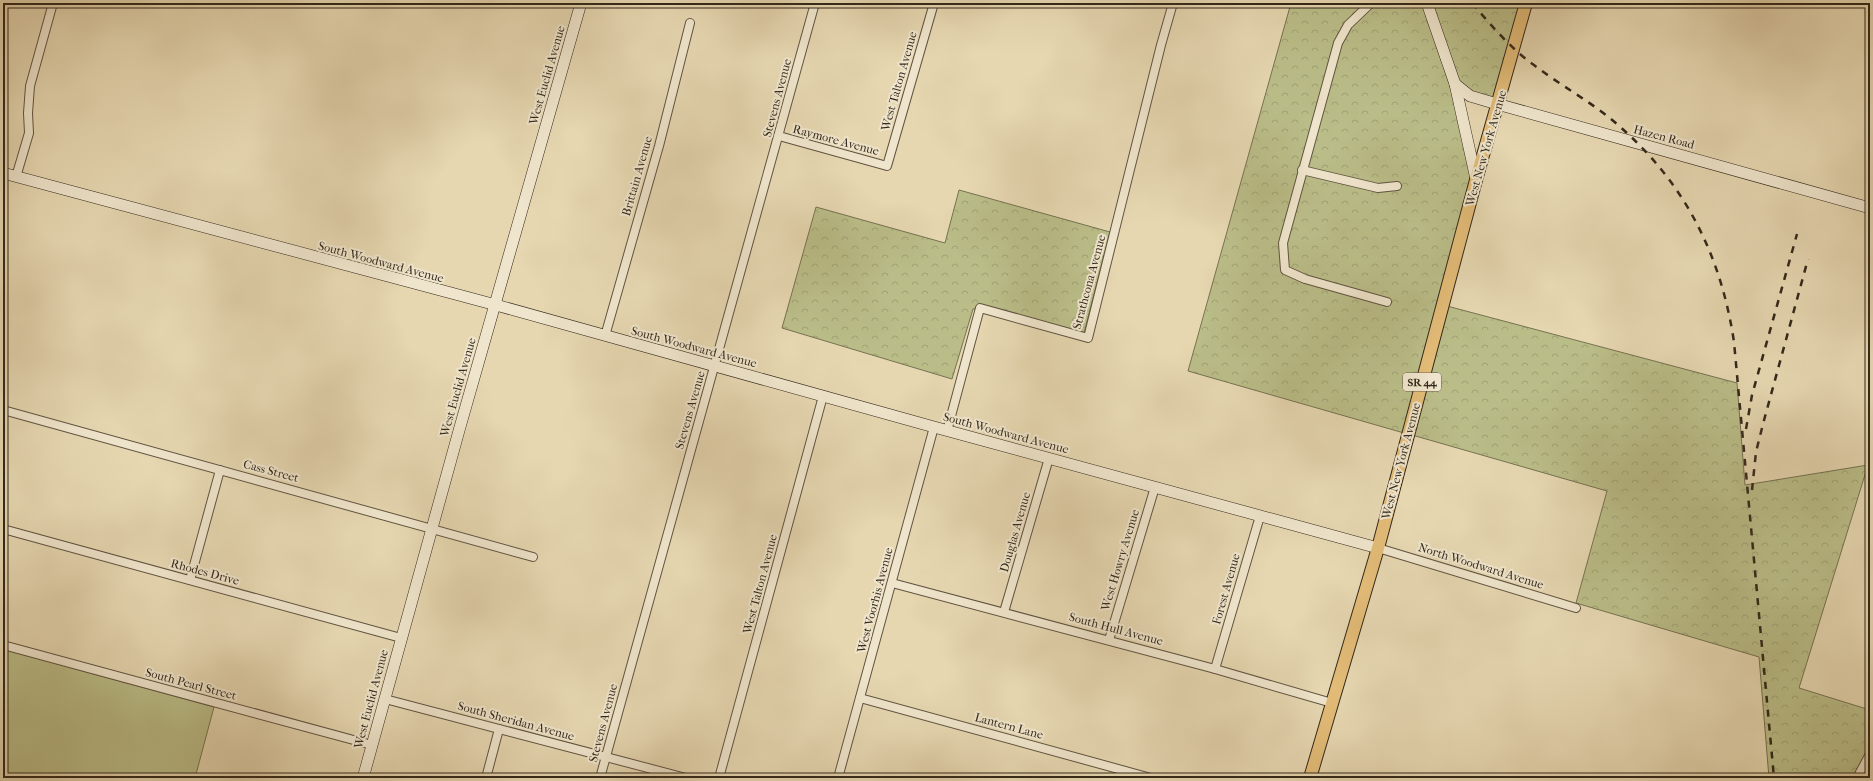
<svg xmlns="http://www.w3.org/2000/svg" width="1873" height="781" viewBox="0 0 1873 781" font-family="'IM FELL French Canon',serif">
  <defs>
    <pattern id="forest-crowns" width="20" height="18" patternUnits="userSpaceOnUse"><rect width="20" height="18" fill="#babd88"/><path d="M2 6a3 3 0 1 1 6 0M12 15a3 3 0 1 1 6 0" fill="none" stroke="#a0a275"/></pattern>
  </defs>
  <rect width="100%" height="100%" fill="#e6d7b1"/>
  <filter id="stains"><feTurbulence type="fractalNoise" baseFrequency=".005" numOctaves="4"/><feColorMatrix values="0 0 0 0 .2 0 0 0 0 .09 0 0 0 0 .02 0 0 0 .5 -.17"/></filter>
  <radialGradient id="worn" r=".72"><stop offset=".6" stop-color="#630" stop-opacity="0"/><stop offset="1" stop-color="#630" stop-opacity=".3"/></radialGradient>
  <path fill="#babd88" stroke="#767251" d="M3 649 214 707 195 778H3Z"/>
  <g fill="url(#forest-crowns)" stroke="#767251">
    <path d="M1291 3H1422L1451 86 1472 180 1404 433 1188 371Z"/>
    <path d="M1431 3H1522L1494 99 1471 93 1459 83Z"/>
    <path d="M959 190 1110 232 1084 333 981 305 976 307 975 309H973L952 379 782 328 816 207 945 243Z"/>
    <path d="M1447 306 1737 383 1745 485 1868 465 1799 688 1870 710V746L1852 778H1769L1759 657 1576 603 1607 491 1412 435Z"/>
    <path d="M1870 763V778H1861Z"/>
  </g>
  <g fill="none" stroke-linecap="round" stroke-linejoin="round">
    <defs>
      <g id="street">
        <path d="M1371 3 1348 25 1338 43 1283 243 1285 270 1305 279 1387 302"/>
        <path d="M779 136 887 166 934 3"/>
        <path d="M1302 170 1378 188 1397 186"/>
        <path d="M16 177 29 133 28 113 30 86 53 3"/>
        <path d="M605 336 659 146 690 23"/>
        <path d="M3 410 533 557"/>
        <path d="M947 431 980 308 1088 338 1161 45 1173 3"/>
        <path d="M3 529 401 638"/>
        <path d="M1378 548 1576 608"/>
        <path d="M190 580 220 470"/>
        <path d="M892 583 1215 669 1332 703"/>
        <path d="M1004 612 1049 458"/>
        <path d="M1109 640 1155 487"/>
        <path d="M3 645 372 745"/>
        <path d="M1215 669 1260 516"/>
        <path d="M860 698 1151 778"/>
        <path d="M385 699 686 778"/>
        <path d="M486 778 499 729"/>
        <path d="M600 778 815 3"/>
        <path d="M719 778 823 396"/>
        <path d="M838 778 934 427"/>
        <path d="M1857 778 1870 754"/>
      </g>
      <g id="secondary">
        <path d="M1427 3 1455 84 1476 179"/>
        <path d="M1455 84 1470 96 1497 104 1870 208"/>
        <path d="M3 173 496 305 934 427 1378 548"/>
        <path d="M363 778 460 427 581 3"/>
      </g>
      <path id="primary" d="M1310 778 1378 548 1476 180 1526 3"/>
    </defs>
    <use href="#street" stroke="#605440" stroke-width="10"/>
    <use href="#secondary" stroke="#33281a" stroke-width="12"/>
    <use href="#primary" stroke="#33281a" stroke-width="14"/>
    <use href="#street" stroke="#efe5cc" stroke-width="8"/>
    <use href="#secondary" stroke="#efe5cc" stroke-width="11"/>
    <use href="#primary" stroke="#e3bc78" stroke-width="12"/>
    <g stroke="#33281a" stroke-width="2.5" stroke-dasharray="7 7" stroke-linecap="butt">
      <path d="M1472 3C1491 25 1510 48 1534 65 1561 86 1592 102 1618 125 1685 183 1721 255 1734 342L1774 778"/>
      <path d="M1746 429 1752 395 1797 234"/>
      <path d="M1752 490 1756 452 1763 424 1808 259"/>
    </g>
  </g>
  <g text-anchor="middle" stroke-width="4" stroke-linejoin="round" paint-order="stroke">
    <rect fill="#efe5cc" stroke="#6b614f" stroke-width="1" x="1403" y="373" width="38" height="18" rx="3"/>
    <g font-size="11" font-weight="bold" fill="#33281a">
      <text x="1422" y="386">SR 44</text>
    </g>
    <g font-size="12" fill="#33281a" stroke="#efe5cc">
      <text transform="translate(547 75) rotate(-74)" y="4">West Euclid Avenue</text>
      <text transform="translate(899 81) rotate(-74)" y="4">West Talton Avenue</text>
      <text transform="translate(777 98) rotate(-75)" y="4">Stevens Avenue</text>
      <text transform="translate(1664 137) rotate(15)" y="4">Hazen Road</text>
      <text transform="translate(836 140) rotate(15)" y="4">Raymore Avenue</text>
      <text transform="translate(1486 148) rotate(-74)" y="4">West New York Avenue</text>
      <text transform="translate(637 176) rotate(-74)" y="4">Brittain Avenue</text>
      <text transform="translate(381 262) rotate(15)" y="4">South Woodward Avenue</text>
      <text transform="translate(1089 282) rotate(-75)" y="4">Strathcona Avenue</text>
      <text transform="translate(694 347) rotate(15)" y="4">South Woodward Avenue</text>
      <text transform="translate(458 387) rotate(-74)" y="4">West Euclid Avenue</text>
      <text transform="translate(690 410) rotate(-74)" y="4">Stevens Avenue</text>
      <text transform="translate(1006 433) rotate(15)" y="4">South Woodward Avenue</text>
      <text transform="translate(1401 461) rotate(-75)" y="4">West New York Avenue</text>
      <text transform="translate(271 471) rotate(15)" y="4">Cass Street</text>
      <text transform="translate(1015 532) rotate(-74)" y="4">Douglas Avenue</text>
      <text transform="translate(1120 560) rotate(-73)" y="4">West Howry Avenue</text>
      <text transform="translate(1481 566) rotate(17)" y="4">North Woodward Avenue</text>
      <text transform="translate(205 572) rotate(15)" y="4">Rhodes Drive</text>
      <text transform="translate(760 584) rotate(-75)" y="4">West Talton Avenue</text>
      <text transform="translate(1226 589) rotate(-74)" y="4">Forest Avenue</text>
      <text transform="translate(875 600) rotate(-75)" y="4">West Voorhis Avenue</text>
      <text transform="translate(1116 629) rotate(15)" y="4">South Hull Avenue</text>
      <text transform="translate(191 684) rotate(15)" y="4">South Pearl Street</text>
      <text transform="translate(371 699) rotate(-75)" y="4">West Euclid Avenue</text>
      <text transform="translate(516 721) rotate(15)" y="4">South Sheridan Avenue</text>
      <text transform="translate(603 723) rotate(-75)" y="4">Stevens Avenue</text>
      <text transform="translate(1009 726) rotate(15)" y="4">Lantern Lane</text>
    </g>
  </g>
  <rect width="1873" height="781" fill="none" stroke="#e6d7b1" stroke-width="16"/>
  <rect x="4" y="4" width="1865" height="773" fill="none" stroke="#33281a" stroke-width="2"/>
  <rect x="8" y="8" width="1857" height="765" fill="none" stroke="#33281a"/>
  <rect width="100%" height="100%" filter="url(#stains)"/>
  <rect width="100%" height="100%" fill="url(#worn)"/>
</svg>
